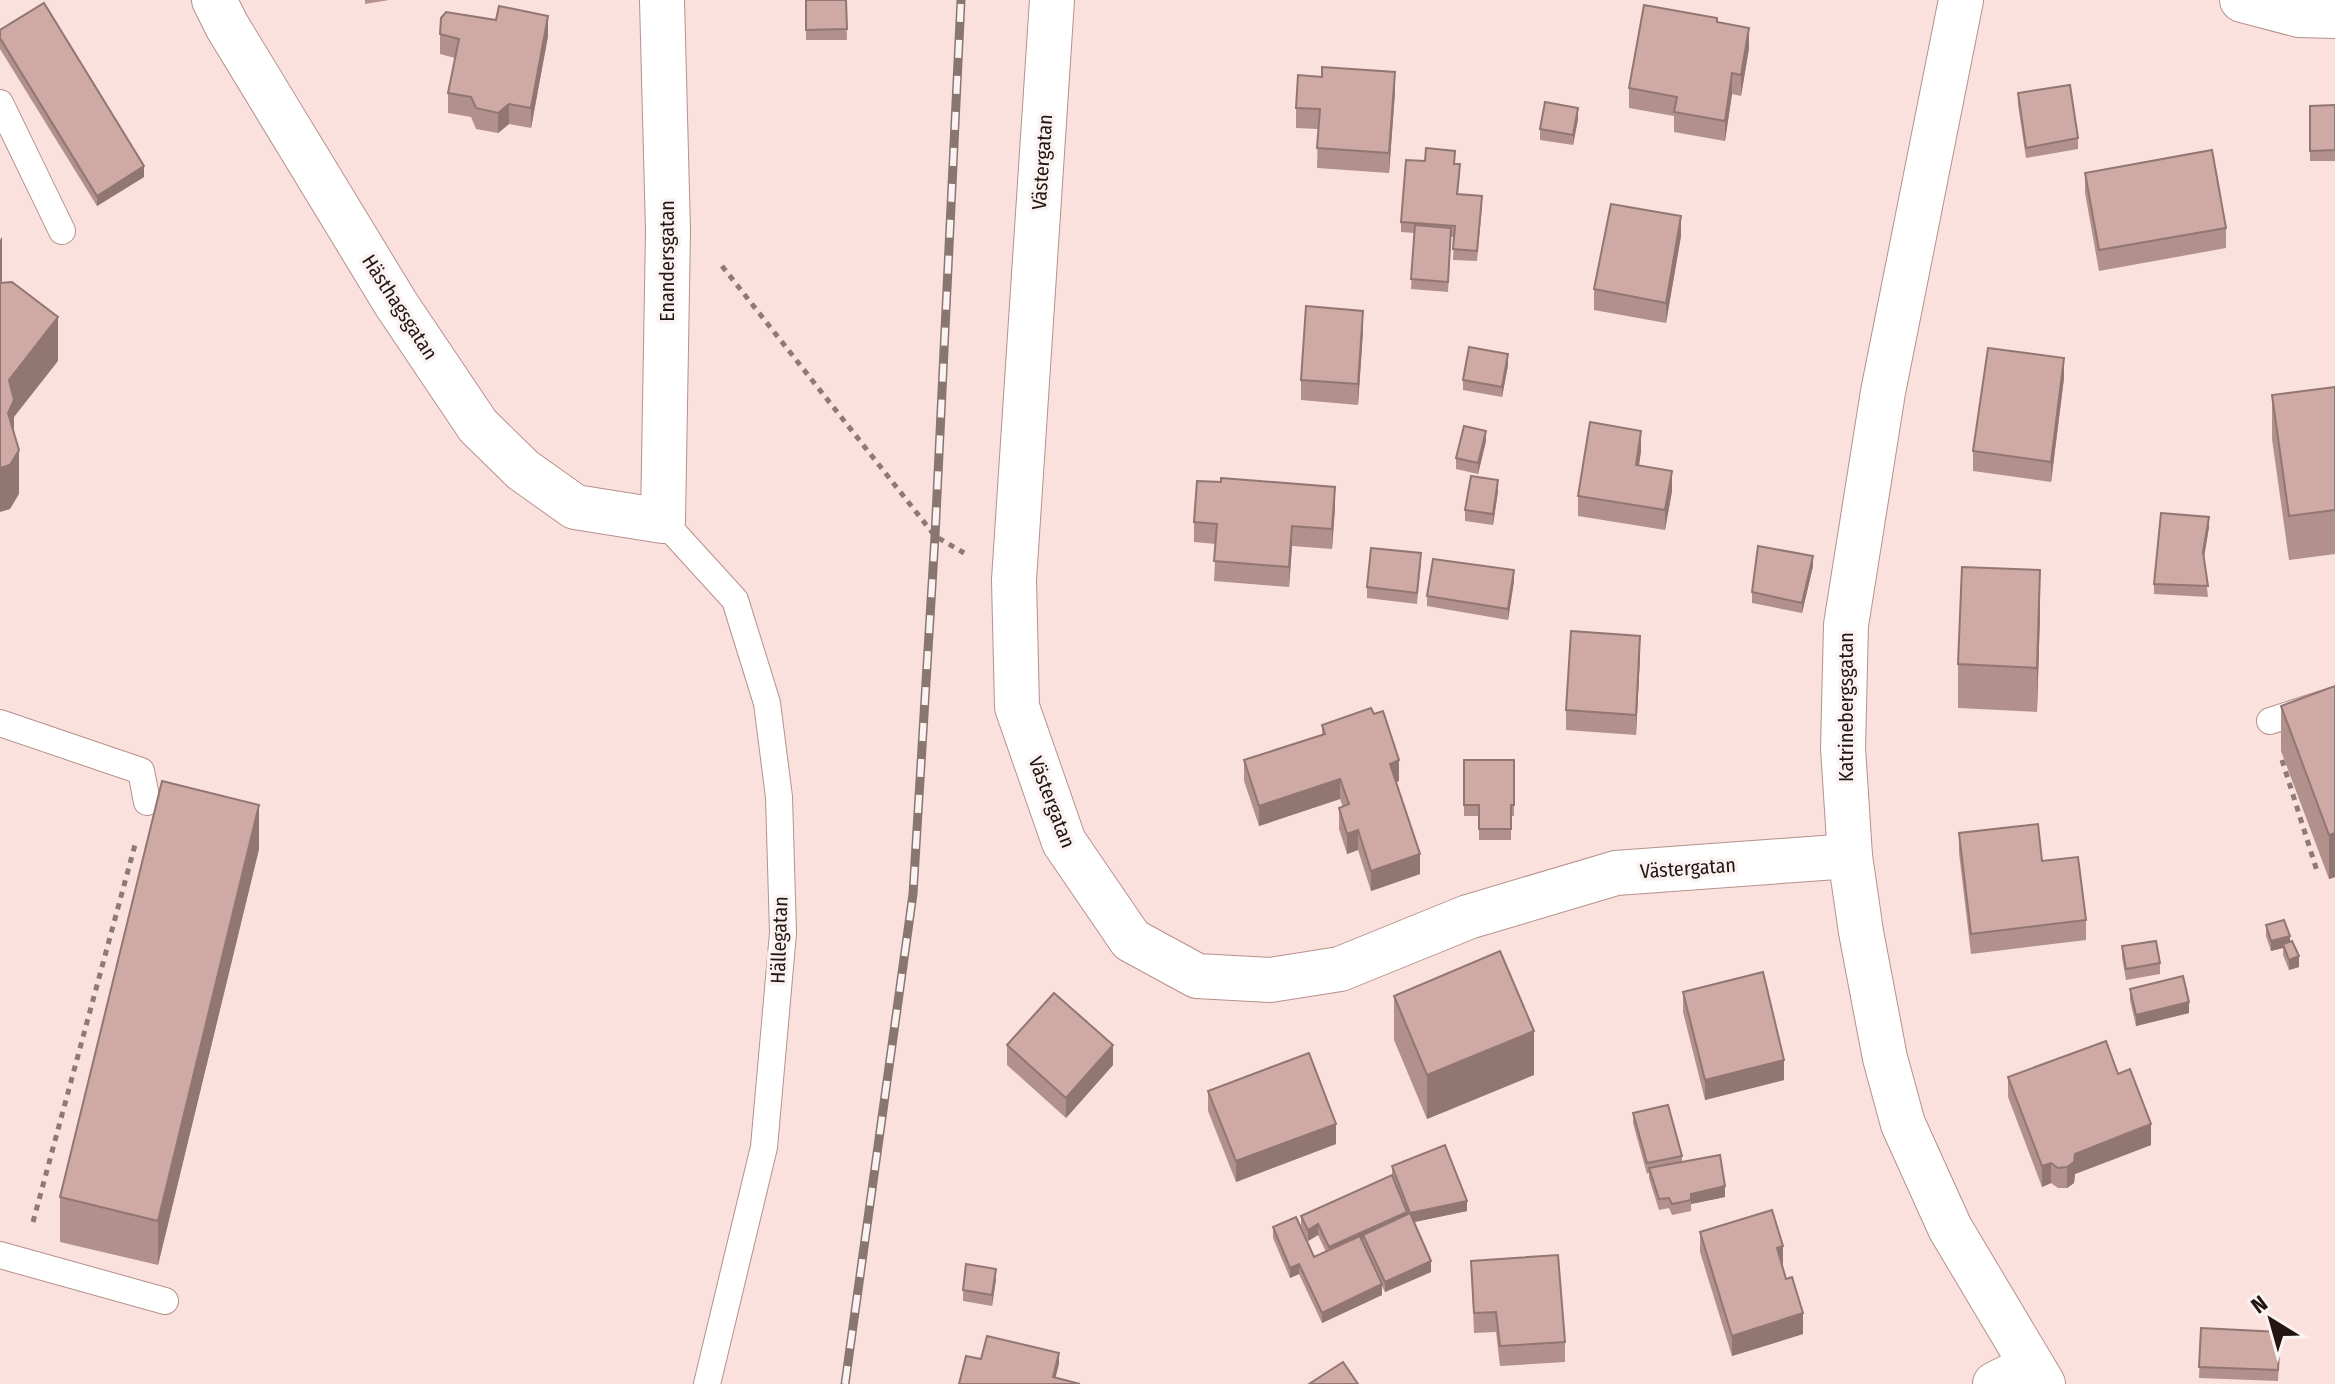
<svg xmlns="http://www.w3.org/2000/svg" width="2335" height="1384" viewBox="0 0 2335 1384" font-family="'Fira Sans Condensed',sans-serif">
  <rect width="100%" height="100%" fill="#fae1dd"/>
  <g fill="none" stroke-linecap="round" stroke-linejoin="round">
    <defs>
      <g id="lane">
        <path d="M0 103 62 231"/>
        <path d="M663 521 735 600 767 703 779 797 783 933 764 1147 707 1384"/>
        <path d="M2270 721 2335 700"/>
        <path d="M0 723 141 771 147 802"/>
        <path d="M0 1255 165 1301"/>
      </g>
      <g id="street">
        <path d="M214 0 227 26 396 304 478 426 523 470 575 507 663 521 668 231 662 0"/>
        <path d="M1052 0 1014 580 1017 707 1064 842 1131 940 1197 976 1270 980 1340 969 1468 917 1616 873 1850 856"/>
        <path d="M1961 0 1883 392 1846 625 1843 748 1850 856 1861 932 1885 1058 1903 1124 1950 1228 2043 1384"/>
        <path d="M2242 0 2299 15 2335 16"/>
        <path d="M1995 1384 2031 1366"/>
      </g>
    </defs>
    <use href="#lane" stroke="#b6918b" stroke-width="28"/>
    <use href="#street" stroke="#b6918b" stroke-width="46"/>
    <g stroke="#8d7a76" stroke-width="5" stroke-dasharray="6 6" stroke-linecap="butt">
      <path d="M722 266 935 536 964 553"/>
      <path d="M2282 760 2317 871"/>
      <path d="M33 1222 136 841"/>
    </g>
    <use href="#lane" stroke="#fff" stroke-width="26"/>
    <use href="#street" stroke="#fff" stroke-width="44"/>
    <defs>
      <path id="rail" d="M845 1384 913 894 935 536 961 0"/>
    </defs>
    <use href="#rail" stroke="#897672" stroke-width="9"/>
    <use href="#rail" stroke="#fbf3f1" stroke-width="6" stroke-dasharray="18" stroke-linecap="butt"/>
  </g>
  <g fill="#b2918c">
    <path d="M365 0H389L365 4Z"/>
    <path d="M806 0H846L847 40H806Z"/>
    <path d="M1717 22 1749 48 1741 96 1732 94 1725 141 1674 132V116L1629 108V88Z"/>
    <path d="M0 30 144 177 97 206 0 49Z"/>
    <path d="M440 34 548 36 531 128 509 124 498 133 476 129 471 117 448 113V93L455 58 440 54Z"/>
    <path d="M1395 92 1389 173 1317 168 1318 129 1296 128V108Z"/>
    <path d="M2018 93 2078 138V149L2026 158 2018 104Z"/>
    <path d="M2335 105V161H2310V106Z"/>
    <path d="M1578 119 1573 145 1540 140V129Z"/>
    <path d="M1455 164 1460 174 1458 194 1482 207 1477 261 1453 260 1454 237H1451L1448 292 1411 289 1414 233 1401 232V222Z"/>
    <path d="M2085 173 2226 228V248L2099 271 2085 193Z"/>
    <path d="M1681 236 1666 323 1594 310V289Z"/>
    <path d="M1363 331 1358 405 1301 400V380Z"/>
    <path d="M1508 365 1502 397 1463 390V380Z"/>
    <path d="M2064 378 2051 482 1973 471V451Z"/>
    <path d="M2335 387V554L2289 560 2272 439V395Z"/>
    <path d="M1486 441 1478 474 1456 469V458Z"/>
    <path d="M1641 451 1639 465 1672 491 1665 530 1578 516V496Z"/>
    <path d="M1498 491 1493 525 1465 521V510Z"/>
    <path d="M1335 507 1332 549 1292 546 1289 587 1214 581 1216 544 1194 542V522Z"/>
    <path d="M2209 527 2204 558 2208 597 2154 594V584Z"/>
    <path d="M1421 563 1417 604 1367 598V587Z"/>
    <path d="M1813 566 1802 613 1752 603V592Z"/>
    <path d="M1514 581 1508 620 1427 606V596Z"/>
    <path d="M2040 614 2037 712 1958 708V664Z"/>
    <path d="M1640 656 1636 735 1566 730V710Z"/>
    <path d="M2335 686V877L2329 879 2281 751V706Z"/>
    <path d="M1322 725 1399 781 1396 782 1420 874 1371 891 1358 850 1347 854 1339 829V808L1343 807 1340 799 1259 826 1244 781V760L1322 735Z"/>
    <path d="M1464 760H1514V816H1511V840H1479V816H1464Z"/>
    <path d="M1959 833 2042 861 2086 920V940L1971 954 1959 853Z"/>
    <path d="M259 849 158 1265 60 1242V1197Z"/>
    <path d="M2266 925 2290 942 2299 967 2289 970 2283 955V948L2271 951 2266 936Z"/>
    <path d="M2122 946 2160 963V974L2126 980 2122 957Z"/>
    <path d="M2130 989 2189 1013 2136 1026 2130 1000Z"/>
    <path d="M1683 992 1784 1080 1705 1100 1683 1012Z"/>
    <path d="M1394 996 1534 1075 1427 1119 1394 1040Z"/>
    <path d="M1007 1045 1113 1065 1066 1118 1007 1065Z"/>
    <path d="M2118 1074 2151 1145 2075 1174 2074 1183 2067 1188H2058L2051 1183 2042 1187 2008 1097V1077Z"/>
    <path d="M1208 1091 1336 1144 1236 1182 1208 1111Z"/>
    <path d="M1633 1113 1682 1156V1162L1725 1197 1691 1204V1211L1672 1215 1669 1208 1659 1210 1649 1178V1173L1647 1174 1633 1123Z"/>
    <path d="M1392 1166 1467 1211 1414 1222 1431 1272 1385 1292 1382 1286V1295L1322 1323 1299 1274 1290 1278 1273 1238V1227L1314 1257 1326 1252 1318 1235 1308 1241 1301 1226V1216L1392 1175Z"/>
    <path d="M1700 1232 1782 1266 1803 1334 1732 1356 1700 1252Z"/>
    <path d="M1471 1261 1565 1342V1362L1500 1366 1496 1332 1474 1333Z"/>
    <path d="M996 1279 992 1306 963 1301V1290Z"/>
    <path d="M2201 1328 2280 1343 2278 1381 2199 1378Z"/>
  </g>
  <g fill="#917672">
    <path d="M548 16V36L531 128V108Z"/>
    <path d="M1749 28V48L1741 96V75Z"/>
    <path d="M1395 72V92L1389 173V153Z"/>
    <path d="M1732 73V94L1725 141V121Z"/>
    <path d="M509 104V124L498 133V113Z"/>
    <path d="M1578 108V119L1573 145V135Z"/>
    <path d="M144 166V177L97 206V196Z"/>
    <path d="M1681 216V236L1666 323V303Z"/>
    <path d="M2 237V281L0 284V240Z"/>
    <path d="M1363 311V331L1358 405V384Z"/>
    <path d="M58 317V361L14 417V444L8 413 9 380Z"/>
    <path d="M1508 354V365L1502 397V387Z"/>
    <path d="M2064 358V378L2051 482V462Z"/>
    <path d="M1486 431V441L1478 474V463Z"/>
    <path d="M1641 431V451L1636 485V465Z"/>
    <path d="M19 450V494L10 509 0 512V468Z"/>
    <path d="M1672 471V491L1665 530V510Z"/>
    <path d="M1498 480V491L1493 525V514Z"/>
    <path d="M1335 487V507L1332 549V529Z"/>
    <path d="M2209 517V527L2203 562V552Z"/>
    <path d="M1292 526V546L1289 587V567Z"/>
    <path d="M1813 556V566L1802 613V603Z"/>
    <path d="M1514 570V581L1508 620V609Z"/>
    <path d="M2040 570V614L2037 712V668Z"/>
    <path d="M1640 636V656L1636 735V715Z"/>
    <path d="M1399 760V781L1390 784V764Z"/>
    <path d="M1340 779V799L1259 826V806Z"/>
    <path d="M259 805V849L158 1265V1221Z"/>
    <path d="M1358 830V850L1347 854V834Z"/>
    <path d="M2335 833V877L2329 879V835Z"/>
    <path d="M1420 854V874L1371 891V871Z"/>
    <path d="M2290 936V947L2283 944V948L2271 951V941Z"/>
    <path d="M2299 956V967L2289 970V960Z"/>
    <path d="M2189 1002V1013L2136 1026V1015Z"/>
    <path d="M1534 1031V1075L1427 1119V1075Z"/>
    <path d="M1113 1045V1065L1066 1118V1098Z"/>
    <path d="M1784 1060V1080L1705 1100V1080Z"/>
    <path d="M1336 1124V1144L1236 1182V1161Z"/>
    <path d="M2151 1124V1145L2075 1174 2074 1183 2067 1188V1167L2075 1154Z"/>
    <path d="M2051 1163V1183L2042 1187V1166Z"/>
    <path d="M1725 1186V1197L1691 1204V1194Z"/>
    <path d="M1467 1201V1211L1410 1223V1213Z"/>
    <path d="M1407 1212V1222L1363 1235V1242L1329 1258V1247Z"/>
    <path d="M1318 1224V1235L1308 1241V1230Z"/>
    <path d="M1783 1246V1266L1777 1248Z"/>
    <path d="M1431 1261V1272L1385 1292V1282Z"/>
    <path d="M1299 1264V1274L1290 1278V1268Z"/>
    <path d="M996 1269V1279L992 1306V1295Z"/>
    <path d="M1382 1284V1295L1322 1323V1313Z"/>
    <path d="M1803 1313V1334L1732 1356V1336Z"/>
    <path d="M1059 1353V1364L1054 1384 1053 1377Z"/>
  </g>
  <g fill="#cfa9a3" stroke="#917672" stroke-width="2">
    <path d="M806 0H846L847 29 806 30Z"/>
    <path d="M44 3 144 166 97 196 0 38V30Z"/>
    <path d="M1644 5 1717 18V22L1749 28 1741 75 1732 73 1725 121 1674 112 1677 97 1629 88Z"/>
    <path d="M499 6 548 16 531 108 509 104 498 113 476 108 471 97 448 93 459 39 440 34 441 18 446 12 496 20Z"/>
    <path d="M1322 67 1395 72 1389 153 1317 148 1320 109 1296 108 1298 75 1322 77Z"/>
    <path d="M2070 85 2078 138 2026 148 2018 93Z"/>
    <path d="M1545 102 1578 108 1573 135 1540 129Z"/>
    <path d="M2335 105V150L2310 151V106Z"/>
    <path d="M1426 148 1455 151 1454 164H1460L1457 194 1482 196 1477 251 1453 249 1455 226 1401 222 1406 160 1425 161Z"/>
    <path d="M2212 150 2226 228 2099 250 2085 173Z"/>
    <path d="M1611 204 1681 216 1666 303 1594 289Z"/>
    <path d="M1415 225 1451 228 1448 282 1411 279Z"/>
    <path d="M12 282 58 317 9 380 14 400 8 413 19 450 10 465 0 468V283Z"/>
    <path d="M1306 306 1363 311 1358 384 1301 380Z"/>
    <path d="M1469 347 1508 354 1502 387 1463 380Z"/>
    <path d="M1988 348 2064 358 2051 462 1973 451Z"/>
    <path d="M2335 387V510L2289 516 2272 395Z"/>
    <path d="M1590 422 1641 431 1636 465 1672 471 1665 510 1578 496Z"/>
    <path d="M1464 426 1486 431 1478 463 1456 458Z"/>
    <path d="M1471 476 1498 480 1493 514 1465 510Z"/>
    <path d="M1221 478 1335 487 1332 529 1292 526 1289 567 1214 561 1217 524 1194 522 1197 481 1221 482Z"/>
    <path d="M2161 513 2209 517 2203 552 2208 586 2154 584Z"/>
    <path d="M1758 546 1813 556 1802 603 1752 592Z"/>
    <path d="M1371 548 1421 553 1417 593 1367 587Z"/>
    <path d="M1433 559 1514 570 1508 609 1427 596Z"/>
    <path d="M1962 567 2040 570 2037 668 1958 664Z"/>
    <path d="M1571 631 1640 636 1636 715 1566 710Z"/>
    <path d="M2335 686V833L2329 835 2281 706Z"/>
    <path d="M1371 708 1374 714 1383 711 1399 760 1390 764 1420 854 1371 871 1358 830 1347 834 1339 808 1349 804 1340 779 1259 806 1244 760 1325 734 1322 725Z"/>
    <path d="M1464 760H1514V805H1511V829H1479V805H1464Z"/>
    <path d="M162 781 259 805 158 1221 60 1197Z"/>
    <path d="M2038 824 2042 861 2078 857 2086 920 1971 934 1959 833Z"/>
    <path d="M2284 920 2290 936 2271 941 2266 925Z"/>
    <path d="M2156 941 2160 963 2126 969 2122 946Z"/>
    <path d="M2292 941 2299 956 2289 960 2283 944Z"/>
    <path d="M1500 951 1534 1031 1427 1075 1394 996Z"/>
    <path d="M1763 972 1784 1060 1705 1080 1683 992Z"/>
    <path d="M2183 976 2189 1002 2136 1015 2130 989Z"/>
    <path d="M1054 993 1113 1045 1066 1098 1007 1045Z"/>
    <path d="M2106 1041 2118 1074 2130 1069 2151 1124 2075 1154 2074 1162 2067 1167 2058 1168 2051 1163 2042 1166 2008 1077Z"/>
    <path d="M1309 1053 1336 1124 1236 1161 1208 1091Z"/>
    <path d="M1668 1105 1682 1156 1647 1163 1633 1113Z"/>
    <path d="M1445 1145 1467 1201 1410 1213 1392 1166Z"/>
    <path d="M1720 1155 1725 1186 1691 1194V1200L1672 1204 1669 1198 1659 1199 1649 1168Z"/>
    <path d="M1392 1175 1407 1212 1329 1247 1318 1224 1308 1230 1301 1216Z"/>
    <path d="M1772 1210 1783 1246 1777 1248 1786 1279 1792 1277 1803 1313 1732 1336 1700 1232Z"/>
    <path d="M1410 1213 1431 1261 1385 1282 1363 1235Z"/>
    <path d="M1296 1217 1314 1257 1360 1236 1382 1284 1322 1313 1299 1264 1290 1268 1273 1227Z"/>
    <path d="M1558 1255 1565 1342 1500 1346 1496 1312 1474 1313 1471 1261Z"/>
    <path d="M966 1264 996 1269 992 1295 963 1290Z"/>
    <path d="M2201 1328 2280 1332 2278 1370 2199 1367Z"/>
    <path d="M987 1336 1059 1353 1053 1377 1080 1384H959L966 1356 981 1359Z"/>
    <path d="M1343 1362 1358 1384H1309Z"/>
  </g>
  <g text-anchor="middle" stroke-width="7" stroke-linejoin="round" paint-order="stroke">
    <g font-size="20" fill="#221512" stroke="#fbf3f1">
      <text transform="translate(1042 162) rotate(-86)" y="7">Västergatan</text>
      <text transform="translate(667 261) rotate(-90)" y="7">Enandersgatan</text>
      <text transform="translate(400 307) rotate(57)" y="7">Hästhagsgatan</text>
      <text transform="translate(1846 707) rotate(-90)" y="7">Katrinebergsgatan</text>
      <text transform="translate(1052 802) rotate(69)" y="7">Västergatan</text>
      <text transform="translate(1688 868) rotate(-4)" y="7">Västergatan</text>
      <text transform="translate(779 940) rotate(-88)" y="7">Hällegatan</text>
    </g>
  </g>
  <g transform="translate(2271 1320) rotate(323)" stroke="#fbf3f1" stroke-width="6" paint-order="stroke">
  <path d="M0-6L14 30L0 20L-14 30Z" fill="#221512"/>
  <text y="-12" font-size="22" font-weight="bold" text-anchor="middle" fill="#221512">N</text>
  </g>
</svg>
